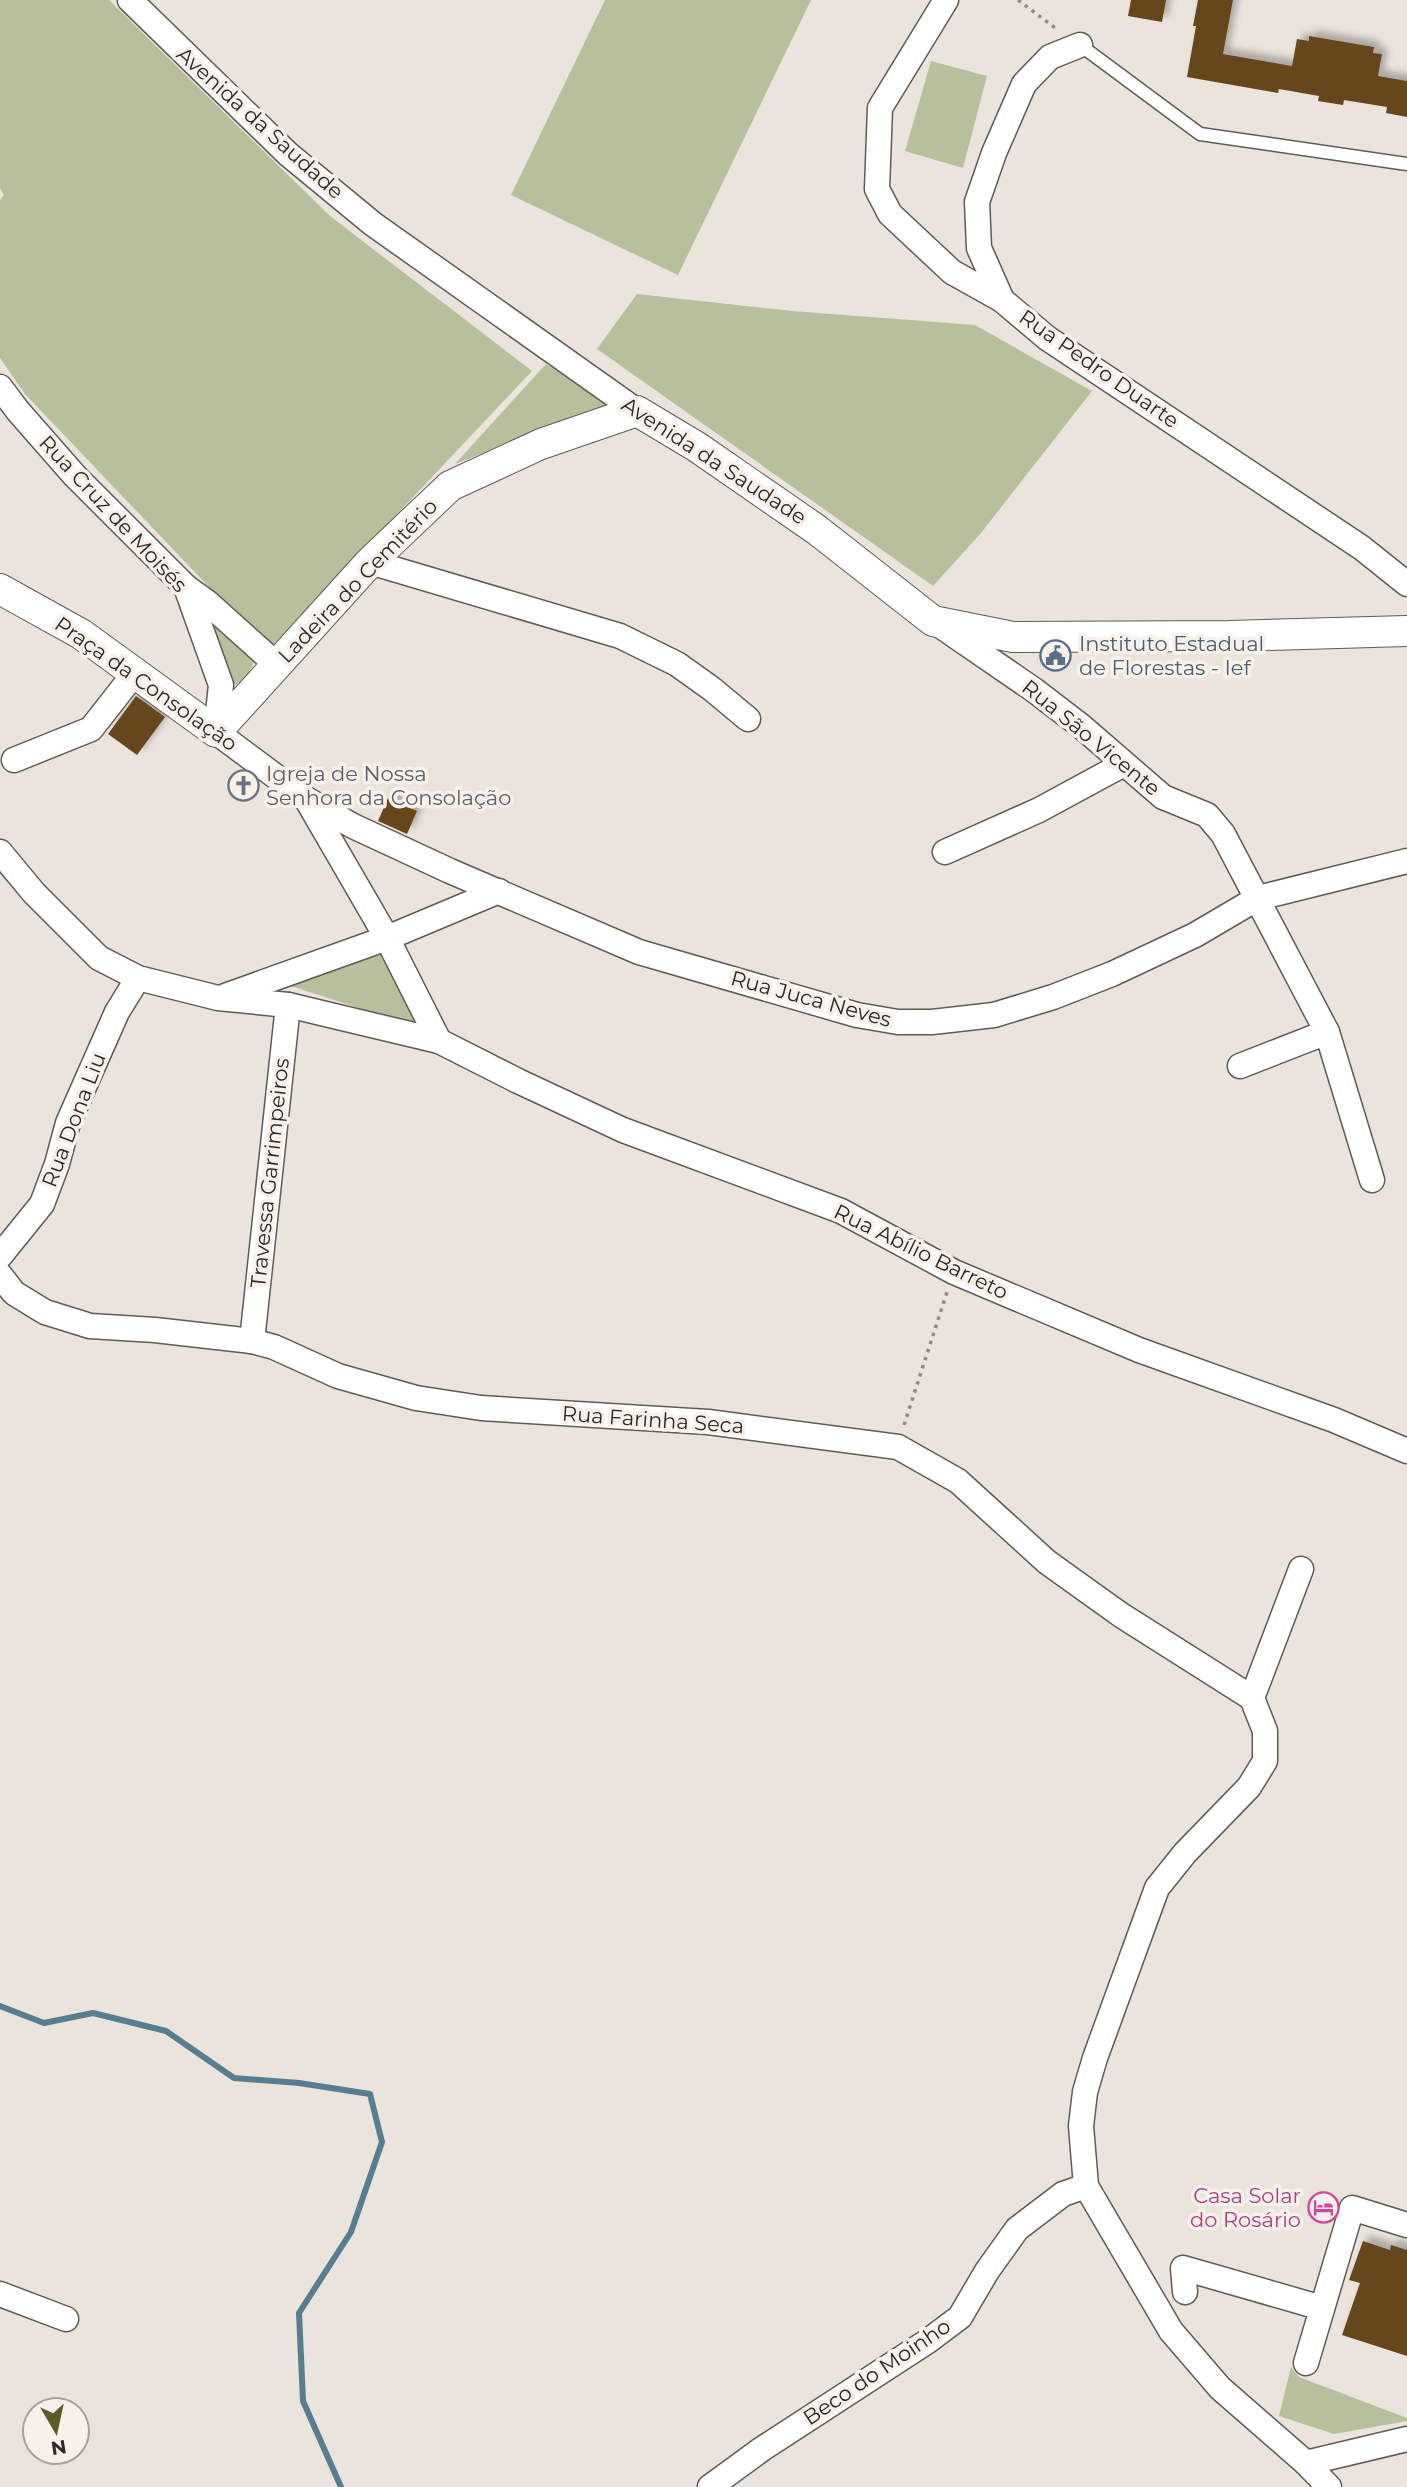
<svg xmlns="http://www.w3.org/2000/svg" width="1407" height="2487" viewBox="0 0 1407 2487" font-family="Montserrat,sans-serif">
<defs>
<filter id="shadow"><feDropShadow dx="6" dy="-6" stdDeviation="3.5" flood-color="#0004"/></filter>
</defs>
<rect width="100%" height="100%" fill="#eae4dd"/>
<g fill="#b8bf9c">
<path d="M0,0H109L330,216L532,371L269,650L25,394L0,358V200L4,195L0,188Z"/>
<path d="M605,0H811L678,275L511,195Z"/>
<path d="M931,61L987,76L963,168L905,151Z"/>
<path d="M637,294L792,311L975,325L1092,391L981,533L933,586L597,349Z"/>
<path d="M546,364L609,405L455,464Z"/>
<path d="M204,619L219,620L256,659L245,679L235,685Z"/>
<path d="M383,950L424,1029L291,986Z"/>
<path d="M1291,2367L1299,2377L1407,2418V2421L1334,2434L1279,2416Z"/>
</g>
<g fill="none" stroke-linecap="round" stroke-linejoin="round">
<path stroke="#577d91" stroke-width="6" d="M0,2006L44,2023L93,2013L166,2031L234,2078L299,2083L370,2094L382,2142L351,2232L299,2313L303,2401L341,2487"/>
</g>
<g fill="#66471c" filter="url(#shadow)">
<path d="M1131,0H1166L1162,22L1128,16Z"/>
<path d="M1198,0H1233L1223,54L1292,66L1297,39L1309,41V36L1374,47L1373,53L1382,54L1378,76L1407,81V117L1386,113L1387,107L1344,100L1343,105L1318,101L1319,96L1279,89L1278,93L1187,77L1196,26H1193Z"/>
<path d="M136,696L165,717L137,755L108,734Z"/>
<path d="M388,798L417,811L407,834L378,821Z"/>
<path d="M1363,2241L1390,2250L1391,2245L1407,2250V2356L1342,2335L1360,2283L1349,2280Z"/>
</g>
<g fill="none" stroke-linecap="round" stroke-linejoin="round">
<defs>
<path id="service" d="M1080,45L1200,134L1407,164"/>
<g id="minor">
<path d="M130,0L288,154L373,224L637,411"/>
<path d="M946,0L880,108L877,189L890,214L952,272L1002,300"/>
<path d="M1080,45L1050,57L1024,84L994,153L977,202L979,248L1002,300L1047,338L1362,548L1407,584"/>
<path d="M0,387L18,411L75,476L186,587L221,685L216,732L306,799L353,826L450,871L639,952L857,1015L898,1022H932L994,1015L1053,997L1112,974L1195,935L1258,898L1407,861"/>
<path d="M370,562L620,636L677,664L712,689L748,719"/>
<path d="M186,587L208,603L277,665"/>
<path d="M938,624L1034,690L1081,726L1163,797L1207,815L1223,834L1327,1032L1372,1180"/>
<path d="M14,760L91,729L134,674"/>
<path d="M307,800L387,938L439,1041"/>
<path d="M0,852L34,893L99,958L138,978L218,998L288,1005L439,1041L518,1081L623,1130L841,1211L954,1272L1139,1350L1334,1420L1407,1451"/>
<path d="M945,852L1039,810L1124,764"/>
<path d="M225,996L387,938L499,891"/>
<path d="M1240,1066L1327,1032"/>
<path d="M0,1256L42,1204L57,1164L68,1123L117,1012L138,978"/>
<path d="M0,1275L14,1293L45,1312L90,1326L155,1330L252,1341L274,1347L338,1376L416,1398L481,1408L708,1422L898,1447L958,1481L1047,1562L1121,1615L1252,1698"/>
<path d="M252,1341L288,1005"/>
<path d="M1252,1698L1265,1731V1761L1249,1787L1185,1853L1157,1888L1095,2058L1085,2092L1081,2126L1086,2186L1171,2331L1220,2388L1306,2463L1329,2487"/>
<path d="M1252,1698L1301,1569"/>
<path d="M1185,2292L1183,2268L1322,2308"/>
<path d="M0,2294L66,2319"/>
<path d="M1306,2363L1352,2208L1407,2225"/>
<path d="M1306,2463L1407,2439"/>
<path d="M710,2487L762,2449L928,2341L960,2317L987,2271L1017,2229L1063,2194L1086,2186"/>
</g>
<path id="tertiary" d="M0,589L81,634L216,732L370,562L450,486L541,444L637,411L697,447L817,530L933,621L1013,637L1230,636L1407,631"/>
</defs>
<use href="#service" stroke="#605b55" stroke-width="15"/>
<use href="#minor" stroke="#605b55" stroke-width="27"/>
<use href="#tertiary" stroke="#605b55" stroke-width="32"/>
<g stroke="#918c87" stroke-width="3.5" stroke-dasharray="3.5 5" stroke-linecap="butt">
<path d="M1018,0L1058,30"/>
<path d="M904,1425L947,1292"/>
</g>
<use href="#service" stroke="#fff" stroke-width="12"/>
<use href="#minor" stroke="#fff" stroke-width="24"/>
<use href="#tertiary" stroke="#fff" stroke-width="30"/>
</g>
<defs>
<symbol id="civic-ring" viewBox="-11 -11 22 22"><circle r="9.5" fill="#f7f1ea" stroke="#5c6f8a" stroke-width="1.5"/><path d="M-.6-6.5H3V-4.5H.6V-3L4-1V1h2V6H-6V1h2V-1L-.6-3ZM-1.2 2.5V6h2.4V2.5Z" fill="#5c6f8a"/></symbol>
<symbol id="church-ring" viewBox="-11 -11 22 22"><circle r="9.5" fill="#f7f1ea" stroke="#6b7280" stroke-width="1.5"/><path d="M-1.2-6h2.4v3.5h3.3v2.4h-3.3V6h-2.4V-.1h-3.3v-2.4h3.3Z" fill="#6b7280"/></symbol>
<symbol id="hotel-ring" viewBox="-11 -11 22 22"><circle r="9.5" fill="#f7f1ea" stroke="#d1479c" stroke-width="1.5"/><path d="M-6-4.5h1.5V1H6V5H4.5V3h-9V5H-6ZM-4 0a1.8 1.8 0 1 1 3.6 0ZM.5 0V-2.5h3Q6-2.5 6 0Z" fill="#d1479c"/></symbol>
</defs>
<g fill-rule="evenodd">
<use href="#civic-ring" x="1038" y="638" width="35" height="35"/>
<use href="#church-ring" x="226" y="768" width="35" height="35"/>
<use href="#hotel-ring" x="1306" y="2190" width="35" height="35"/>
</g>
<g text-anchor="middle" stroke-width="7" stroke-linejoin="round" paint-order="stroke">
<g font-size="21" fill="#2c2a27" stroke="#f7f1ea">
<text transform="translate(260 123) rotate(42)" y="7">Avenida da Saudade</text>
<text transform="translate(1099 369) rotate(35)" y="7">Rua Pedro Duarte</text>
<text transform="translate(714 461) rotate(33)" y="7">Avenida da Saudade</text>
<text transform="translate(113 514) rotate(47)" y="7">Rua Cruz de Moisés</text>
<text transform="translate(358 581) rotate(-46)" y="7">Ladeira do Cemitério</text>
<text transform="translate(146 684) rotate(35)" y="7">Praça da Consolação</text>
<text transform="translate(1091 738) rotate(39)" y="7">Rua São Vicente</text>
<text transform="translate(811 999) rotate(15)" y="7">Rua Juca Neves</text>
<text transform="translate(74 1120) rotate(-69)" y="7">Rua Dona Liu</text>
<text transform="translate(270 1173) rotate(-84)" y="7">Travessa Garrimpeiros</text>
<text transform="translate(921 1252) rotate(26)" y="7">Rua Abílio Barreto</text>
<text transform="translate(653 1420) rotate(4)" y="7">Rua Farinha Seca</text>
<text transform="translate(877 2372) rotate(-34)" y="7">Beco do Moinho</text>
</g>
<g font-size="21" fill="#4e5e75" stroke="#f7f1ea" text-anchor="start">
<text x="1079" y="651">Instituto Estadual<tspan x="1079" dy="24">de Florestas - Ief</tspan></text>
</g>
<g font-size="21" fill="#5b616d" stroke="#f7f1ea" text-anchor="start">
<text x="266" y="781">Igreja de Nossa<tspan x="266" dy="24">Senhora da Consolação</tspan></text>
</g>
<g font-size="21" fill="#b23c85" stroke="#f7f1ea" text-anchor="end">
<text x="1301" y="2203">Casa Solar<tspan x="1301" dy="24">do Rosário</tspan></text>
</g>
</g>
<g transform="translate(56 2431) rotate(171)"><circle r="33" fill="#f7f1ea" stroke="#a6a19c" stroke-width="2"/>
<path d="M0-5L12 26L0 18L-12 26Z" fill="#5f5926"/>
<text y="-10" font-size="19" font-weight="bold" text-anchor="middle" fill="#2c2a27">N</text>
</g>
</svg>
